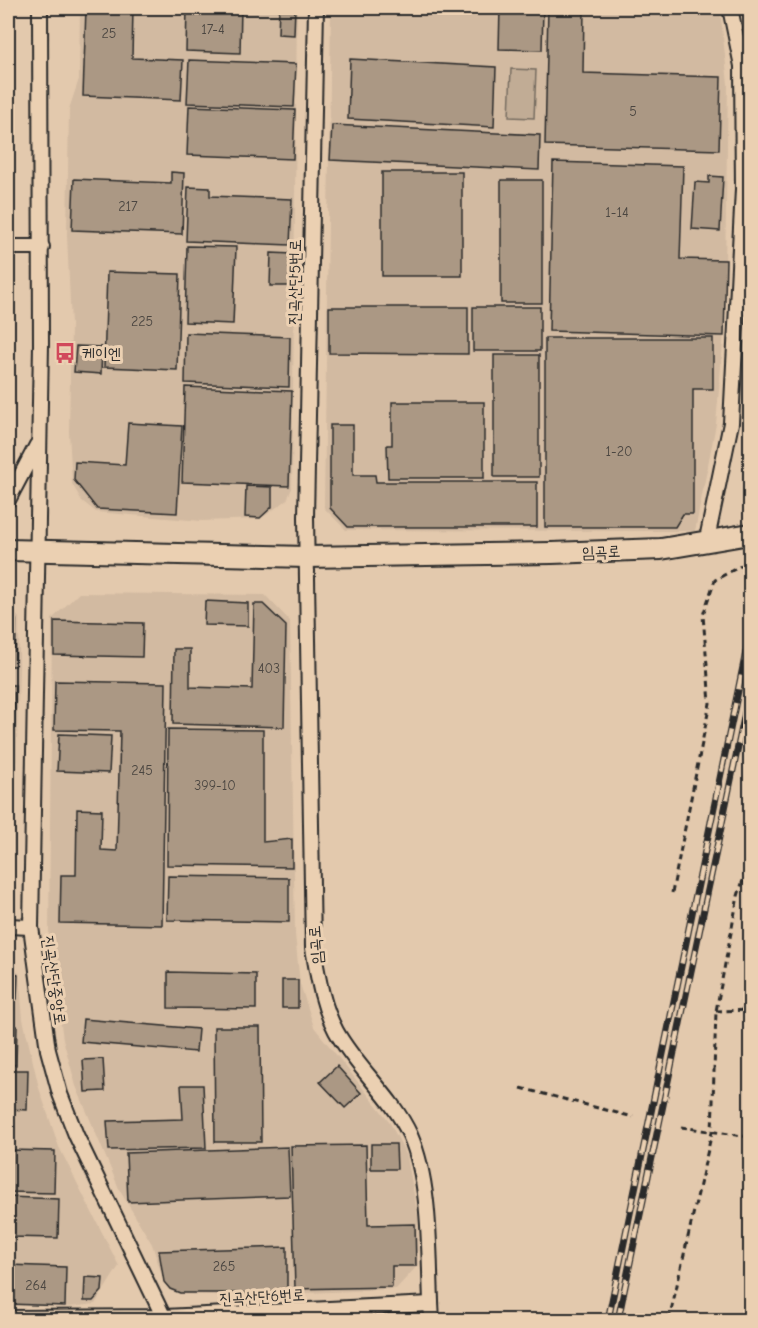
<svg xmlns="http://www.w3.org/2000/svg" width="758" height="1328" viewBox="0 0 758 1328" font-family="'Comic Neue','Poor Story',sans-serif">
<rect width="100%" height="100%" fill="#e3c9ad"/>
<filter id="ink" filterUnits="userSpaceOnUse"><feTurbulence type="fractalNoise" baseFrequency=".0167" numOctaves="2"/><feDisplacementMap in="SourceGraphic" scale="12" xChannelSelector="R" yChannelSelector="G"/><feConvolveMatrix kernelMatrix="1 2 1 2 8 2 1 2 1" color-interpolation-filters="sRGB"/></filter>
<g filter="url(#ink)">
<g fill="#d2baa1">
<path d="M8,8H12L13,144L10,215L8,217Z"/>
<path d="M80,8H297L292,488L287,500L260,519L202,521L96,512L82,501L72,484L69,432L71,325L67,235L69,109L79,79Z"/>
<path d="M331,8H720L728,84L724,332L716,424L695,531L346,530L324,508Z"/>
<path d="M79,593L265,595L290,621L295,934L300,984L314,1027L389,1121L407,1156L418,1217V1265L396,1289L242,1296L180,1294L170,1290L164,1282L152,1244L120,1191L76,1086L63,1039L49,937L52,619Z"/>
<path d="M8,602L19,618V667L13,890L8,895Z"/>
<path d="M8,959L19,973L23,1019L39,1088L59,1147L119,1266L95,1304L70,1307L8,1305Z"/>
</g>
<path fill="#c1ac95" stroke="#766c60" stroke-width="1.5" d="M511,69L536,70L534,118L509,117Z"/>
<g fill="#ab9884" stroke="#2b2b2b" stroke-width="1.5">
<path d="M86,8H133L132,58L183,60L181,100L83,96Z"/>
<path d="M187,8H241L240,53L186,51Z"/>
<path d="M279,8H295L294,35L278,34Z"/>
<path d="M500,8H543L542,50L499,49Z"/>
<path d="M548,8H584L583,73L721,77L719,150L545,145Z"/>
<path d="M350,59L496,67L494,127L348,119Z"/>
<path d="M189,60L296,64L294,107L187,103Z"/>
<path d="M189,106L295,110L293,159L187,155Z"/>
<path d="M332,125L540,135L539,170L330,160Z"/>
<path d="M553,162L683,166L680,259L726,260L724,336L549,331Z"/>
<path d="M171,172L184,173L182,234L72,230L74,179L171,183Z"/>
<rect x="382" y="172" width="80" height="104"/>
<path d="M709,176L723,177L720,231L692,229L695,182L709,183Z"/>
<rect x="501" y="180" width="41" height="123"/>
<path d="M188,187L210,188V196L292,199L290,245L186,241Z"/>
<path d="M187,246L236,247L233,324L185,322Z"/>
<path d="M271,253L293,254L292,286H270Z"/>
<path d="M107,272L180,274L177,370L104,367Z"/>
<path d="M8,287L10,290L8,346Z"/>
<path d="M329,307H468V354L329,353Z"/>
<rect x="473" y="307" width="67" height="44"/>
<path d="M186,333L290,337L289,387L185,383Z"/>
<path d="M545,338H713V389H693V514H683L675,527H545Z"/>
<path d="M76,346L102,347L101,374L74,372Z"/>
<rect x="494" y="355" width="45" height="122"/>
<path d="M185,387L292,391L289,486L182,482Z"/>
<path d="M392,402H484V478H388L387,445H392Z"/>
<path d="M128,423L182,426L177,513L97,509L74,480L75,462L125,465Z"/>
<path d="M330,425H353V475H375L376,482H537V527H348L330,508Z"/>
<path d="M246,486L272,487V507L260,518L245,517Z"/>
<path d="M205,601L248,603V626L204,625Z"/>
<path d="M254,604H263L286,626L284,727L173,724L174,649H190V687L252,689Z"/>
<path d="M8,610L16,620L15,666H8Z"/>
<path d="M54,621L143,623L142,657L54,655Z"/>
<path d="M55,681L166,683L162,925L60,923L61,875H76L77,809L102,810L101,850L117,851L120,731L54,730Z"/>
<path d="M8,685H15L14,749H8Z"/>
<path d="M168,729L263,730V842L292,839V867L167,865Z"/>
<path d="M59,734L111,736L109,773L57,771Z"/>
<path d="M8,785H12L11,834H8Z"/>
<path d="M8,838H10L8,891Z"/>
<path d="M168,876L289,878V922L167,920Z"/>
<path d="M8,965L18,975L17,999H8Z"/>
<path d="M168,972L256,974V1009L168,1008Z"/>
<rect x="282" y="980" width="16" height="28"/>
<path d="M83,1019L198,1029L196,1052L81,1042Z"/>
<path d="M8,1026H17L16,1065H8Z"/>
<path d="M214,1027H260L261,1142H215Z"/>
<path d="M103,1059L105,1091L85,1092L83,1060Z"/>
<path d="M337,1066L361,1093L345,1108L320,1082Z"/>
<path d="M8,1070H28L27,1110L8,1109Z"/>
<path d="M181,1085H203L206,1148L109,1150L107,1121L183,1119Z"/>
<path d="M371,1144H396L397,1169H371Z"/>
<path d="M366,1145L368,1225L415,1224L416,1266H392V1287L295,1289L291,1146Z"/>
<path d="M288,1147L290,1196L128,1202L126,1153Z"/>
<path d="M8,1150L55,1151L54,1193L8,1192Z"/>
<path d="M8,1197L59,1199L58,1238L8,1237Z"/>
<path d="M287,1247V1293H180L170,1289L164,1282L159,1251Z"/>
<path d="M8,1265L66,1267L65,1306L8,1304Z"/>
<path d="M85,1277L103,1278L102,1291L93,1301H84Z"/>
</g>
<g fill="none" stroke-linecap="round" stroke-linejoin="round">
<defs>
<g id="minor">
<path d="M40,8L41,344L31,927L48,1050L60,1094L76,1135L165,1320"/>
<path d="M316,8L306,517L313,948C318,977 322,1005 336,1031C357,1069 392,1096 410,1135C433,1188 428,1263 432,1320"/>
<path d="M8,247H42"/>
<path d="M8,500L37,445"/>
<path d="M707,539L731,423L743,189L742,66L730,8"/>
<path d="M8,926L31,927"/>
<path d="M8,1318L164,1317L431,1304"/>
</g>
<path id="secondary" d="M8,550L306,557L552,553L661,549L750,534"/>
</defs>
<use href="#minor" stroke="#2b2b2b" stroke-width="18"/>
<use href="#secondary" stroke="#2b2b2b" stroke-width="24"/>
<g stroke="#2b2b2b" stroke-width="3" stroke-dasharray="6 4.5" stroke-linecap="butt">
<path d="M672,893L710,703L703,615L715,580L744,564L750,565"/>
<path d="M716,1011L750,1010"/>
<path d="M521,1088L633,1117"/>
<path d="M681,1127L750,1137"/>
<path d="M669,1320L712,1132L716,1011L738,896L750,858"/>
</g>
<use href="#minor" stroke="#ebd0b2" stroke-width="14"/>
<use href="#secondary" stroke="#ebd0b2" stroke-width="20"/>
<defs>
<g id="rail">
<path d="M608,1320L750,633"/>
<path d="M618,1320L750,689"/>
</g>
</defs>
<use href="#rail" stroke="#2b2b2b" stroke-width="7"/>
<use href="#rail" stroke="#ebd0b2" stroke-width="4.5" stroke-dasharray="14" stroke-linecap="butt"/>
</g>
</g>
<defs>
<symbol id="bus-bare" viewBox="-9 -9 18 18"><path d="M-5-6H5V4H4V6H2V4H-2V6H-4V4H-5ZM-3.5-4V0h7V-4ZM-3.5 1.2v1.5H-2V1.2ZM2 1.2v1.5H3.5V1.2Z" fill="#d1495b" stroke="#ebd0b2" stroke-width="2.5" paint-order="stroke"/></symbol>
</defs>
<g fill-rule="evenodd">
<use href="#bus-bare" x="50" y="338" width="30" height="30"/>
</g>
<g text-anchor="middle" stroke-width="6" stroke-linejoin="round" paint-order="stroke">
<g font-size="14" fill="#4b4641">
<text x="213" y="34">17-4</text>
<text x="109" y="38">25</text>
<text x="633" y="116">5</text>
<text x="128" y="211">217</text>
<text x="617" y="217">1-14</text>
<text x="142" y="326">225</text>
<text x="619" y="456">1-20</text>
<text x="269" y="673">403</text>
<text x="142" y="775">245</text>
<text x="215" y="790">399-10</text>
<text x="224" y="1271">265</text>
<text x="36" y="1290">264</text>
</g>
<g font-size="16" fill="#2b2b2b" stroke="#ebd0b2">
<text transform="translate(294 282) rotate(-89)" y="6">진곡산단5번로</text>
<text transform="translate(601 551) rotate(-2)" y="6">임곡로</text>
<text transform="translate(315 945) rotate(-95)" y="6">임곡로</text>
<text transform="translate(55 980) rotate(82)" y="6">진곡산단중앙로</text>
<text transform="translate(262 1296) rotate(-3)" y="6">진곡산단6번로</text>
</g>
<g font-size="16" fill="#2b2b2b" stroke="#ebd0b2" text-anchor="start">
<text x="82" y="359">케이엔</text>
</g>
</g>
<rect width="758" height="1328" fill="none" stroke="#ebd0b2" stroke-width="30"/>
<rect x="15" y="15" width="728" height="1298" fill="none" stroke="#2b2b2b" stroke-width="2" filter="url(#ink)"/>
</svg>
